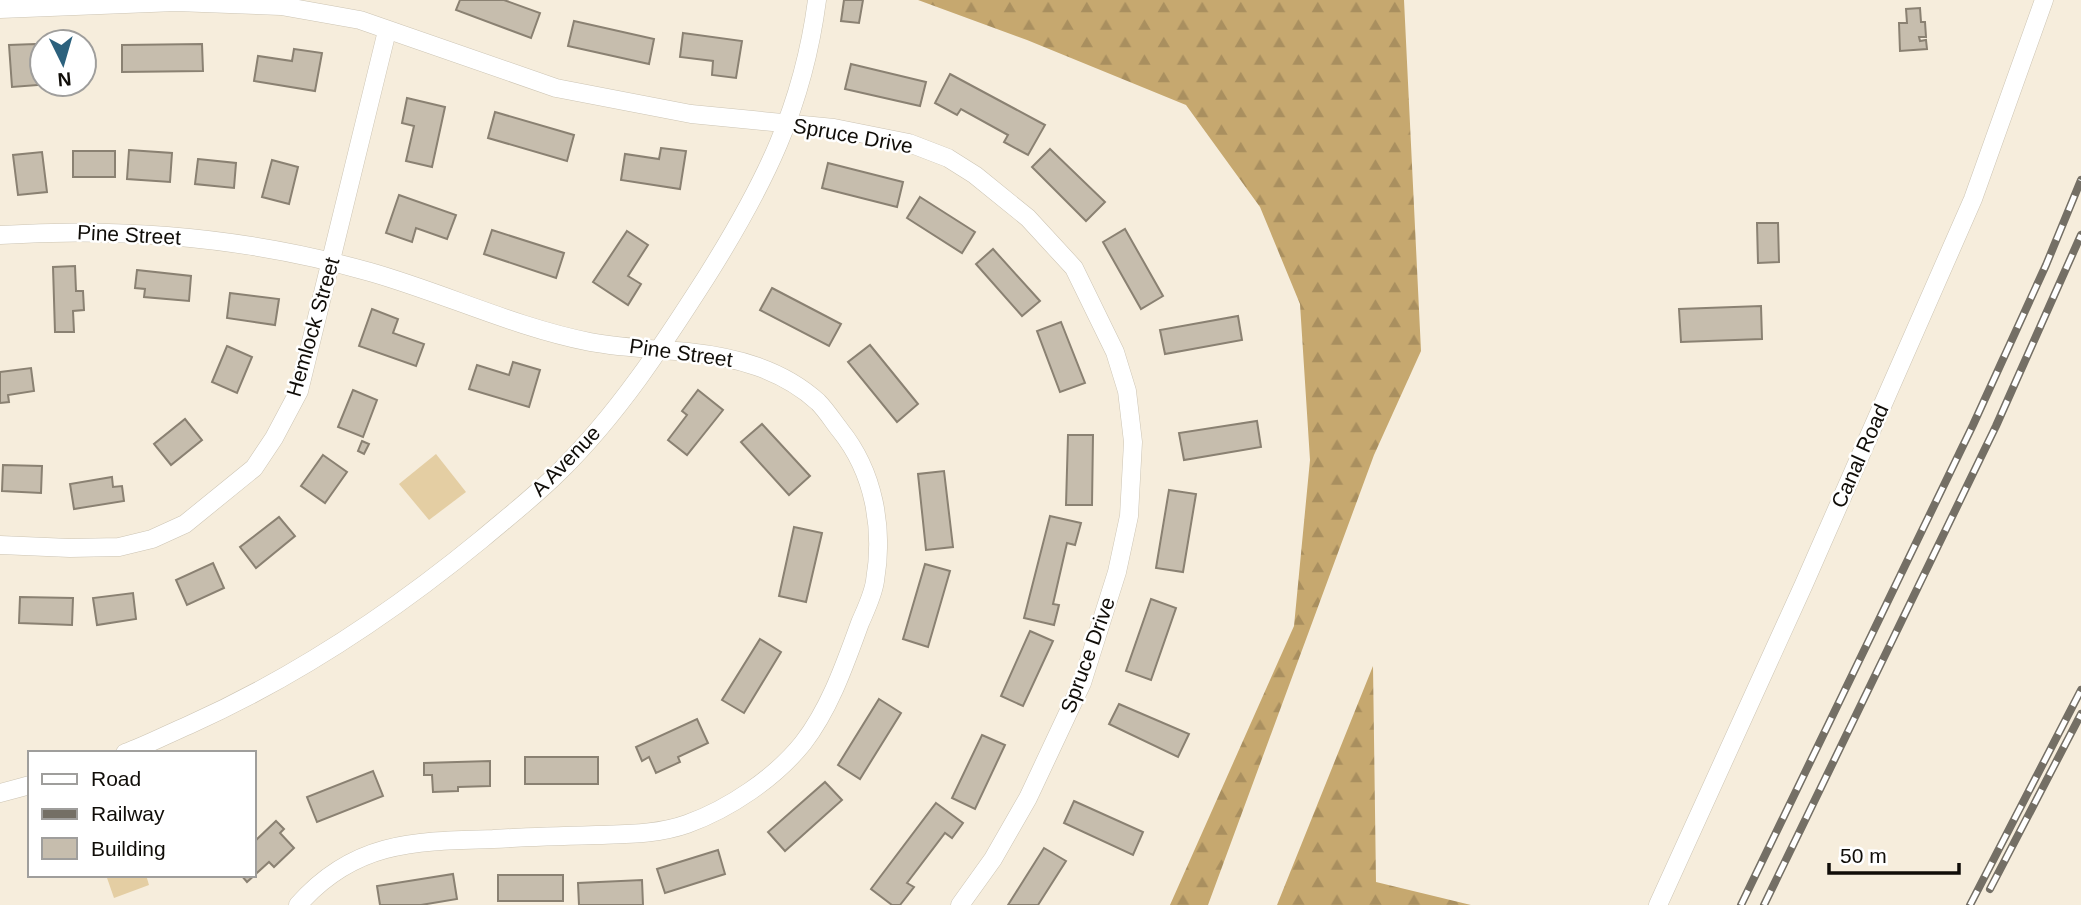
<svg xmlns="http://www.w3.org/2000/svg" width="2081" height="905" viewBox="0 0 2081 905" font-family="Arial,sans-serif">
<defs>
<pattern id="forest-firs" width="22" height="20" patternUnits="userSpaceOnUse" patternTransform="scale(1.75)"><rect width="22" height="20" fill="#c6a86f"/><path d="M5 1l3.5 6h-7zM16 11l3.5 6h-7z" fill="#a98f5f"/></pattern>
</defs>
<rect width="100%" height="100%" fill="#f6eddc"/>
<g fill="#e4cea3">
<path d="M436,454L466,492L429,520L399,484Z"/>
<path d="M106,875H146L149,885L114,898Z"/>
</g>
<g fill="url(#forest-firs)">
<path d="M918,0H1404L1421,351L1374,455L1208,905H1170L1294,626L1310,460L1300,304L1260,207L1186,105L1027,40Z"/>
<path d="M1373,666L1376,882L1471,905H1277Z"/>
</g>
<g fill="#c6bdad" stroke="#8a8172" stroke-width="2">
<path d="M460,0H504L540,13L531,38L456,10Z"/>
<path d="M844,0H863L859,23L841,21Z"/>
<path d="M1920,8L1921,22H1925L1926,37H1919L1920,41L1926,40L1927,49L1900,51L1899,23H1907L1906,9Z"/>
<path d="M574,21L654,39L649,64L568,46Z"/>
<path d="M683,33L742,41L736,78L712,75L713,61L680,57Z"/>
<path d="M35,44V58H42V84H51L12,87L9,45Z"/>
<path d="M202,44L203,71L122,72V45Z"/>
<path d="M294,49L322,53L315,91L254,81L258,56L292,61Z"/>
<path d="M851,64L926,82L920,106L845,89Z"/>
<path d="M950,74L1045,125L1028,155L1004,142L1008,135L961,109L957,115L935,103Z"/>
<path d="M407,98L445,107L432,167L406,161L414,126L402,123Z"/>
<path d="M495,112L574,135L567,161L488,138Z"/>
<path d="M661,148L686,151L680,189L621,180L625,154L659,159Z"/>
<path d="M1050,149L1105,202L1086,221L1032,167Z"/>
<path d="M129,150L172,153L170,182L127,179Z"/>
<rect x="73" y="151" width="42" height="26"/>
<path d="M42,152L47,192L18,195L13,155Z"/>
<path d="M198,159L236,163L234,188L195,184Z"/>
<path d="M272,160L298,167L289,204L262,197Z"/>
<path d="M828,163L903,182L897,207L822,188Z"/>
<path d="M399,195L456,215L447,239L416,228L412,242L386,233Z"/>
<path d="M920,197L975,232L962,253L907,218Z"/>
<path d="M1757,223H1778L1779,262L1758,263Z"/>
<path d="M1125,229L1163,296L1141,309L1103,242Z"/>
<path d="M492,230L564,253L556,278L484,254Z"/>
<path d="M627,231L648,245L628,276L641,284L628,305L593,282Z"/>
<path d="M993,249L1040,301L1022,316L976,264Z"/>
<path d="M75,266L76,291H83L84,310L73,311L74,332H55L53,267Z"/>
<path d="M137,270L191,276L189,301L144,297L145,289L135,288Z"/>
<path d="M772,288L841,324L829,346L760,310Z"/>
<path d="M230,293L279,299L275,325L227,318Z"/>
<path d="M1761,306L1762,339L1681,342L1679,309Z"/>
<path d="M372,309L398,319L393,333L424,344L416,366L359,346Z"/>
<path d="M1238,316L1242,340L1165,354L1160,330Z"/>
<path d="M1061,322L1085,383L1060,392L1037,331Z"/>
<path d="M870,345L918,404L897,422L848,362Z"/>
<path d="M227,346L252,357L237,393L212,382Z"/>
<path d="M513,362L540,370L529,407L469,389L477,365L509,375Z"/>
<path d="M31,368L34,391L8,395L9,402L0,403V372Z"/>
<path d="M353,390L377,400L363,437L338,427Z"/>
<path d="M698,390L723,410L687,455L668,440L687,415L682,411Z"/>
<path d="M185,419L202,440L171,465L154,444Z"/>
<path d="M1257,421L1261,447L1184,460L1179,433Z"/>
<path d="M762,424L810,476L789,495L741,442Z"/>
<path d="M1068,435H1093L1092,505H1066Z"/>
<path d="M362,441L369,444L364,454L358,451Z"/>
<path d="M323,455L347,472L325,503L301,486Z"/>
<path d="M3,465L42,466L41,493L2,491Z"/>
<path d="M944,471L953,547L926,550L918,474Z"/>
<path d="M112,477L113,487L122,486L124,501L74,509L70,484Z"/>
<path d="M1169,490L1196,494L1183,572L1156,568Z"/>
<path d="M1050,516L1081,523L1075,545L1067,543L1053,604L1059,605L1054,625L1024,618Z"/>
<path d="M279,517L295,536L256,568L240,547Z"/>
<path d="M794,527L822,533L806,602L779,596Z"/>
<path d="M213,563L224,588L187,605L176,580Z"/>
<path d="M925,564L950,571L928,647L903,639Z"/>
<path d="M133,593L136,619L97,625L93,598Z"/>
<path d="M20,597L73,598L72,625L19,623Z"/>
<path d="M1151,599L1176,608L1151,680L1126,671Z"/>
<path d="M1030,631L1053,641L1023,706L1001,696Z"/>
<path d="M760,639L781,652L744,713L722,700Z"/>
<path d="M879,699L901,713L860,779L838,765Z"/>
<path d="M1119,704L1189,734L1178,757L1109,724Z"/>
<path d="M697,719L708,743L678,757L680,762L656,773L649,757L642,761L636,747Z"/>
<path d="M982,735L1005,745L975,809L952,798Z"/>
<rect x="525" y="757" width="73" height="27"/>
<path d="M490,761V786L458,787V791L433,792L432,775H424V763Z"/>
<path d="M373,771L383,796L317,822L307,797Z"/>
<path d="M825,782L842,800L785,851L768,832Z"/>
<path d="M1074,801L1143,832L1133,855L1064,823Z"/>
<path d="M936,803L963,823L952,838L945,833L907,883L914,887L900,905H892L871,889Z"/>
<path d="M276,821L284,829L280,833L294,848L274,867L269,862L247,882L241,875H254V842Z"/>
<path d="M1044,848L1066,861L1038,905H1008Z"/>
<path d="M718,850L725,874L665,893L657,869Z"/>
<path d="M453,874L457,899L421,905H380L377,886Z"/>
<rect x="498" y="875" width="65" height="26"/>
<path d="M642,880L643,905H579L578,883Z"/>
</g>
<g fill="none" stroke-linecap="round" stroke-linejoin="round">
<defs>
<g id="minor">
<path d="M0,9L176,2L281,6L360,20L556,88L691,114L834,128L909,143L948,158L975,175L1028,218L1074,268L1115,352L1127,391L1133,442L1129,516L1117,572L1082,683L1028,798L993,859L960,905"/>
<path d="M0,235C124,227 250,238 370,272C444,293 514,327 590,342C622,348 656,349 688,352C735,357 782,369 818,402C826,410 833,421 840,430C874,472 884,528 875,581C873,595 866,609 860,623C845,664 830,708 803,743C775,778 729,809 687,824C659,834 629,834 599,835C564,836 528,837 493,839C415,841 354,841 298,905"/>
<path d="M0,545L70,548L119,547L152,539L185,524L254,468L274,438L299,391L387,31"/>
<path d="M125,753C147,745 168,734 189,725C296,677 392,613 482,539C508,517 535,496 559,472C618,414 663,345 707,276C764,185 803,108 817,0"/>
<path d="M0,793L30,785"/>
<path d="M1658,905L1804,584L1973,199L2044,0"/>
</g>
</defs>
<use href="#minor" stroke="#ccc4b3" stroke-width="19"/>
<use href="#minor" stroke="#fff" stroke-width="18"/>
<defs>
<g id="rail">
<path d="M1990,889L2081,714"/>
<path d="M1741,905L1973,425L2046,265L2081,180"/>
<path d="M1764,905L1996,426L2081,235"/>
<path d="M1970,905L2081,690"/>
</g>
</defs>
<use href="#rail" stroke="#746f65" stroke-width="8"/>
<use href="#rail" stroke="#fff" stroke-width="5" stroke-dasharray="16" stroke-linecap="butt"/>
</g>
<g text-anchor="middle" stroke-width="5" stroke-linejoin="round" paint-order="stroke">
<g font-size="21" fill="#100d08" stroke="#fff">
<text transform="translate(853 136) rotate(10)" y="7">Spruce Drive</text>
<text transform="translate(129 235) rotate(3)" y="7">Pine Street</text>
<text transform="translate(313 327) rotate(-74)" y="7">Hemlock Street</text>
<text transform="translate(681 353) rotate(8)" y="7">Pine Street</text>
<text transform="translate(1860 456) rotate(-66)" y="7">Canal Road</text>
<text transform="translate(566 461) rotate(-46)" y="7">A Avenue</text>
<text transform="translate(1088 655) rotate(-70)" y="7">Spruce Drive</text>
</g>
</g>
<rect x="28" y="751" width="228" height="126" fill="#ffffff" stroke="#9f9e9c" stroke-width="2"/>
<rect x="42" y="774" width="35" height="10" fill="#ffffff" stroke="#9f9e9c" stroke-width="2"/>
<text x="91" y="786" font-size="21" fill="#100d08">Road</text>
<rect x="42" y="809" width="35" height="10" fill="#746f65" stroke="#9f9e9c" stroke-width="2"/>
<text x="91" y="821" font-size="21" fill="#100d08">Railway</text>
<rect x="42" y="838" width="35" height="21" fill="#c6bdad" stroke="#9f9e9c" stroke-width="2"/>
<text x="91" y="856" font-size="21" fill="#100d08">Building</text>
<g transform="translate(63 63) rotate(175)"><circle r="33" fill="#ffffff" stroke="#9f9e9c" stroke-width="2"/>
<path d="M0-5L12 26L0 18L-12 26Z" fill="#2c617d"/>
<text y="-10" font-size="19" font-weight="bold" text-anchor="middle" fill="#100d08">N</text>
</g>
<path d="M1829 863v10h130v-10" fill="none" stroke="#100d08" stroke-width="3.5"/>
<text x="1840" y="863" font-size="21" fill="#100d08" stroke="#ffffff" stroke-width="5" paint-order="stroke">50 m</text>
</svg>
